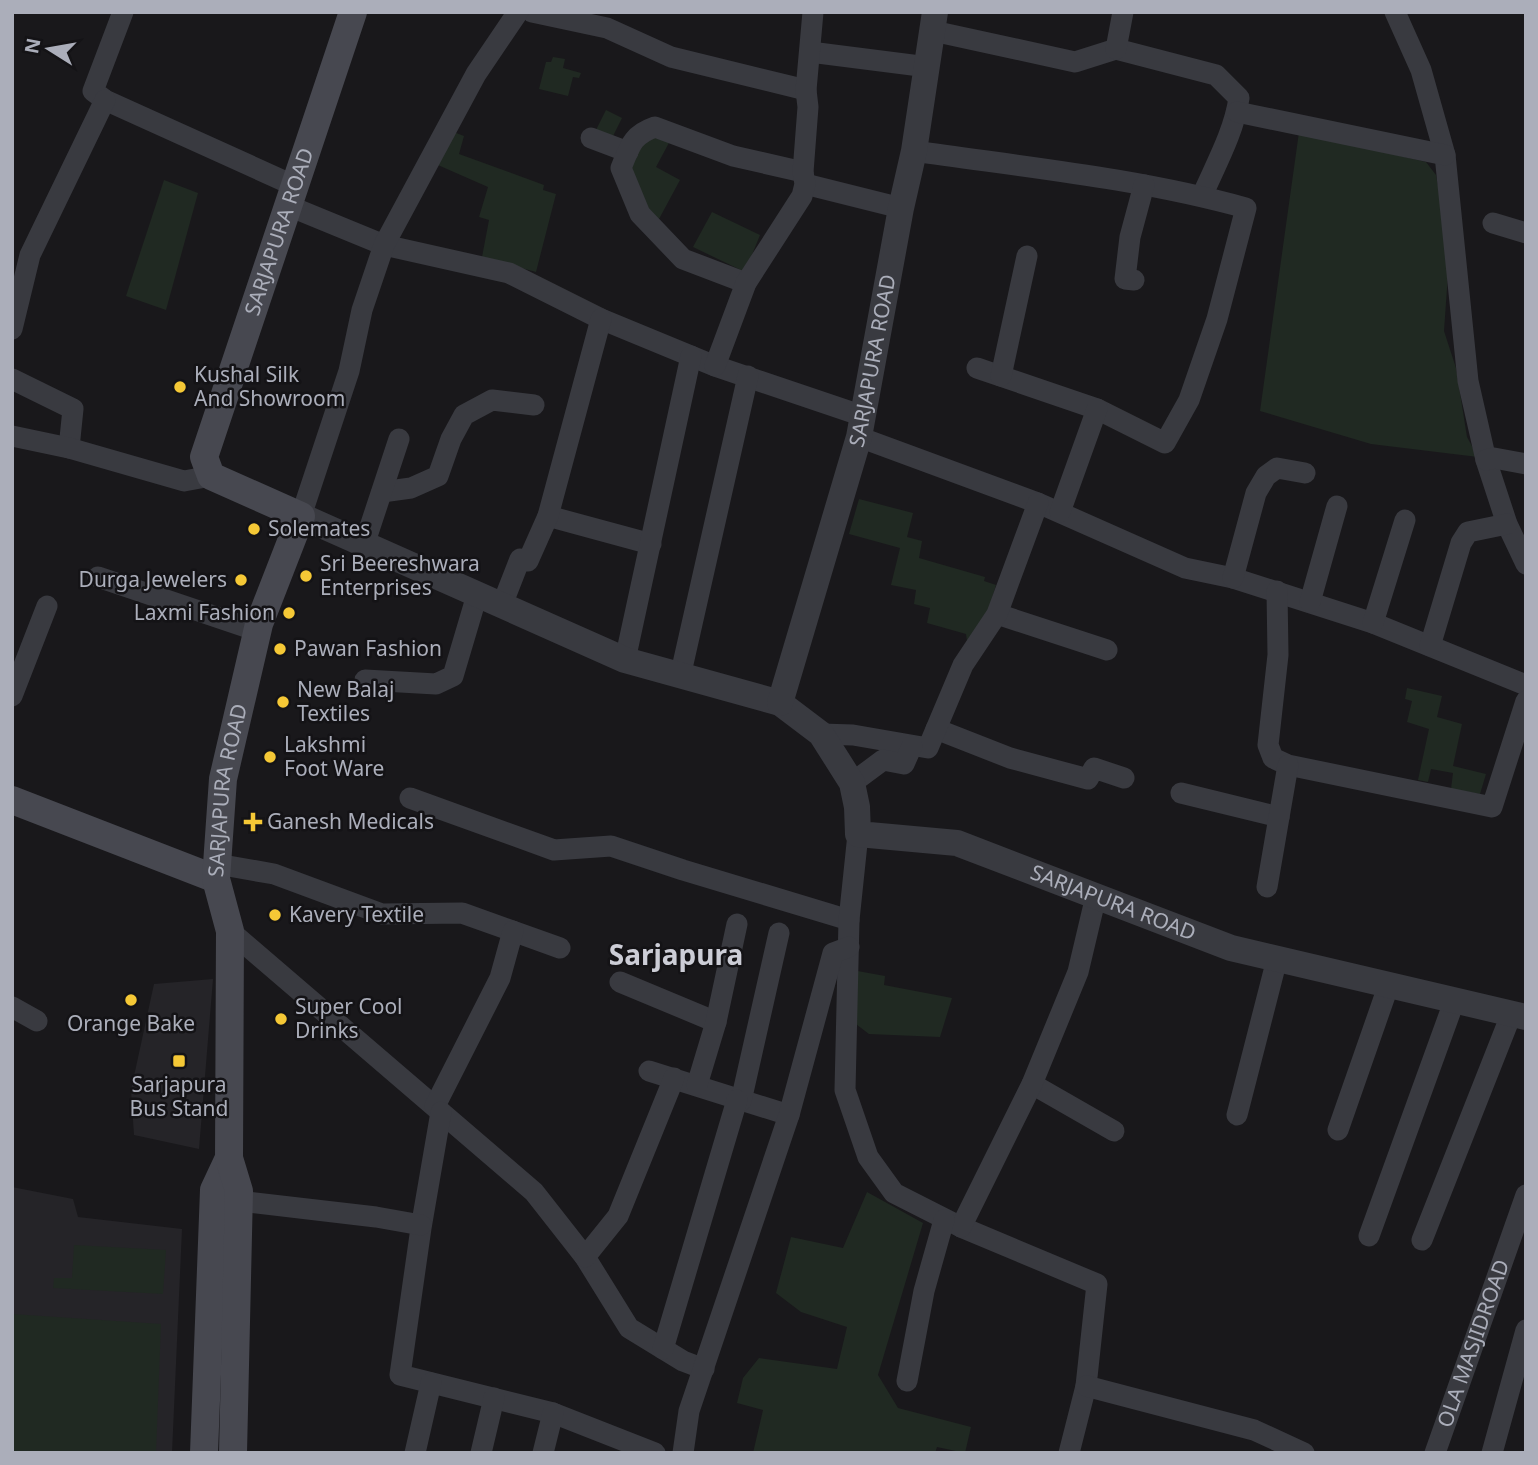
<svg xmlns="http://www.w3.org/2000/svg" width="1538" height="1465" viewBox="0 0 1538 1465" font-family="'Noto Sans',sans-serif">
<rect width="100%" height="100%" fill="#19181b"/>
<g fill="#252428">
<path d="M213,979L199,1149L134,1135L131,1090L154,984Z"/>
<path d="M12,1187L73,1199L78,1217L182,1229L172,1453H12Z"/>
</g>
<g fill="#202922">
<path d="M553,57L565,59L563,68L581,73L579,78L573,77L568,96L539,89L546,62H551Z"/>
<path d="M606,110L622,118L611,140L595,132Z"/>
<path d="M451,131L464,136L459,154L544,185L543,190L556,194L536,272L482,257L489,220L479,217L488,187L431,162Z"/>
<path d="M1299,132L1426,162L1436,175L1446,229L1448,274L1444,331L1456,368L1467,437L1478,457L1371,444L1260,411Z"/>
<path d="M647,134L671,139L656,167L680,180L659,219L645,211L627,167Z"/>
<path d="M164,180L198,193L166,310L126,296Z"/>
<path d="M712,212L760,235L745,272L693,247Z"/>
<path d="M859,499L913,513L907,537L922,541L919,558L985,577L984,581L996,585L985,621L967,641L966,634L927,623L930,608L914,604L916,590L891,585L900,548L849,534Z"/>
<path d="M1407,688L1442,696L1437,717L1462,724L1453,766L1486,774L1480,794L1451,789L1453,773L1431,769L1428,782L1418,780L1429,729L1407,722L1412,701L1405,699Z"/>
<path d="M852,970L885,976L884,985L952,998L940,1037L869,1034L852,1021Z"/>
<path d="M867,1192L923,1223L878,1375L898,1408L971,1427L965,1453L937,1447L935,1453H753L763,1410L737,1403L743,1378L759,1358L837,1369L847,1327L801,1312L776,1293L791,1237L843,1248Z"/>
<path d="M74,1245L166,1250L163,1294L53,1288L54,1278H72Z"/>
<path d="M12,1314L161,1324L156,1453H12Z"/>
</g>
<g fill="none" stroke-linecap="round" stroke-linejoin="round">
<g stroke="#393a40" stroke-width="21">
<path d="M123,12L93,91L105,100L295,186"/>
<path d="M532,12L607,28L671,57L806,90"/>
<path d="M1395,12L1421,70L1445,155L1468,381L1486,460L1507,524L1526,564"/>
<path d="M933,31L1075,62L1116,49L1216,75L1239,98C1234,132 1216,164 1202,196"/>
<path d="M1116,49L1123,12"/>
<path d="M810,52L928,67"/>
<path d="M1237,112L1445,155"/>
<path d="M591,138L628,152"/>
<path d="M914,151C1024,167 1138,178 1246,208L1217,319L1189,400L1165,443L1097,409L977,368"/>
<path d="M805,184L901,208"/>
<path d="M289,206L384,245L509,273L601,319L715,366L863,416"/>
<path d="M1493,223L1526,233"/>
<path d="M1134,280L1125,279L1130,237L1144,185"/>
<path d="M746,283L683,259L640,214L621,168C630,146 632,135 655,127L733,156L803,172"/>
<path d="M12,329L30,255L105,100"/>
<path d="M715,366L746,283L802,196L805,184L803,172L808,107L806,90L813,12"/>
<path d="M1001,376L1027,256"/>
<path d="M12,379L73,409L69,448"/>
<path d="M12,436L69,448L184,481L211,476"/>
<path d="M859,437L1038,503L1185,568L1233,578L1373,623L1526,685"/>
<path d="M1486,460L1494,458L1526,464"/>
<path d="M382,492L411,488L438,476L451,439L464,415L492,400L534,405"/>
<path d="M1060,512L1097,409"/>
<path d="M301,516L349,371L362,310L384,245L476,74L518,12"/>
<path d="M548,516L651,544"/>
<path d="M364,545L399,439"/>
<path d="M98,577L258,631"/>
<path d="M1233,578L1256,493L1266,476L1277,468L1305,473"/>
<path d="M1277,591L1278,655L1268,745L1273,758L1288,765L1492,807L1526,701"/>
<path d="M1310,602L1337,506"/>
<path d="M502,605L520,559L528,561L548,516L601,319"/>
<path d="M997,614L1107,650"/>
<path d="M1373,623L1405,520"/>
<path d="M1430,646L1461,543L1468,532L1507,524"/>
<path d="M625,660L691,356"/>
<path d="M680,677L748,376"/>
<path d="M365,680L436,684L453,676L477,595"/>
<path d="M12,696L47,606"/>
<path d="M936,729L1010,758L1088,779L1094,768L1124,778"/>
<path d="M821,734L853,735L928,748L963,665L997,614L1038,503"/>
<path d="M852,783L883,760L904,764L912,746"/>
<path d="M1181,793L1279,817"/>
<path d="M410,798L554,850L611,846L683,870L849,920"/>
<path d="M858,834L849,920L845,1090L868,1157L894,1193L961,1227L1097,1284L1086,1386L1069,1453"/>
<path d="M217,864L274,874L382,914L462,913L560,948"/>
<path d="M1267,887L1288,765"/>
<path d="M230,931L534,1192L585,1257L629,1328L683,1361L704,1369"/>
<path d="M620,982L716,1022"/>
<path d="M12,1007L37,1021"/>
<path d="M649,1071L789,1115"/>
<path d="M1032,1084L1114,1131"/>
<path d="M697,1085L716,1022L737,924"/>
<path d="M741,1101L779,933"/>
<path d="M435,1106L500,978L513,931"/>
<path d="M441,1112L421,1228L400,1375L553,1413L655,1453"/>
<path d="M1237,1115L1277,959"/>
<path d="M1338,1130L1389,984"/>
<path d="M239,1201L376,1217L421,1225"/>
<path d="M961,1227L1032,1084L1078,972L1096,896"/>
<path d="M1369,1236L1455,999"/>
<path d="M1422,1240L1511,1015"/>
<path d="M585,1257L618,1216L674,1078"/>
<path d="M663,1349L737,1100"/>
<path d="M907,1381L924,1291L944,1220"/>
<path d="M1086,1386L1254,1430L1304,1453"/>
<path d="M415,1453L431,1383"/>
<path d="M481,1453L494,1398"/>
<path d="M543,1453L553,1413"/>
<path d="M683,1453L689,1411L789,1115L833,953L849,947"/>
<path id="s1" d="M1435,1453L1526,1195"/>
<path d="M1492,1453L1526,1330"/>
</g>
<g stroke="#393a40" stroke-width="26">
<path id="s2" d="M301,516L625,660L780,703L821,734L852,783L857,807L858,834L957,843L1231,948L1526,1017"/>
<path id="s3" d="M780,703L859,437L901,208L914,151L935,12"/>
</g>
<g stroke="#474850" stroke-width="28">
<path d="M12,800L216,879"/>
<path d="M204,1453L214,1190L229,1158"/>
<path id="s4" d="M233,1453L239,1191L229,1158L230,931L216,879L223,779L259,624L301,516L211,476L204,457L353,12"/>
</g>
</g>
<g fill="#f5c836" stroke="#141316" stroke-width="2.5">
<circle cx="180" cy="387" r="7"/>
<circle cx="254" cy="529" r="7"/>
<circle cx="306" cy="576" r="7"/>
<circle cx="241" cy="580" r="7"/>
<circle cx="289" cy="613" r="7"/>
<circle cx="280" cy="649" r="7"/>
<circle cx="283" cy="702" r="7"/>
<circle cx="270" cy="757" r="7"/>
<path d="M249.5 811.5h7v7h7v7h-7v7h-7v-7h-7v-7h7z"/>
<circle cx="275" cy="915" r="7"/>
<circle cx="131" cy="1000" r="7"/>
<circle cx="281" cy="1019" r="7"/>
<rect x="172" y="1054" width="14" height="14" rx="3.5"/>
</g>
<g text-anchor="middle" stroke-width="5" stroke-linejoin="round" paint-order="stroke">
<g font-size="21" fill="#abaeba" stroke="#141316">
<text dy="7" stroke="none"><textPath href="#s4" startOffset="1309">SARJAPURA ROAD</textPath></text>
<text dy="7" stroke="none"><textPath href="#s3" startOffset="355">SARJAPURA ROAD</textPath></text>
<text dy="7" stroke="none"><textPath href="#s4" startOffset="667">SARJAPURA ROAD</textPath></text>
<text dy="7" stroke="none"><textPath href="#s2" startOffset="943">SARJAPURA ROAD</textPath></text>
<text dy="7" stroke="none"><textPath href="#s1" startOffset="116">OLA MASJIDROAD</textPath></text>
</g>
<g font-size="21" fill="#abaeba" stroke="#141316" text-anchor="start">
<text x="194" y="382">Kushal Silk<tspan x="194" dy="24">And Showroom</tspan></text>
<text x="268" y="536">Solemates</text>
<text x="320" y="571">Sri Beereshwara<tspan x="320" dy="24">Enterprises</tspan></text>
<text x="227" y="587" text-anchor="end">Durga Jewelers</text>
<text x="275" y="620" text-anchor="end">Laxmi Fashion</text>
<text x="294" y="656">Pawan Fashion</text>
<text x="297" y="697">New Balaj<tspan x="297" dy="24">Textiles</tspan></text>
<text x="284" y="752">Lakshmi<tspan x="284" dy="24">Foot Ware</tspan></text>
<text x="267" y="829">Ganesh Medicals</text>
<text x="289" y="922">Kavery Textile</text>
<text x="295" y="1014">Super Cool<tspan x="295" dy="24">Drinks</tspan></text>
<text x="131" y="1031" text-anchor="middle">Orange Bake</text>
<text x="179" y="1092" text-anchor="middle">Sarjapura<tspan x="179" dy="24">Bus Stand</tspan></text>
</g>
<g font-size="28" font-weight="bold" fill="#cccdd6" stroke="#141316">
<text x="676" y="965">Sarjapura</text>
</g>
</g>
<rect width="1538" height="1465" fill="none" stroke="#abaeba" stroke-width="28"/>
<g transform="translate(49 49) rotate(281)" stroke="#141316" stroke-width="5" paint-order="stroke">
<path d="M0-5L12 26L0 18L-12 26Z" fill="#abaeba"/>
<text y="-10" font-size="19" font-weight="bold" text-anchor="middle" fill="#abaeba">N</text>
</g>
</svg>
